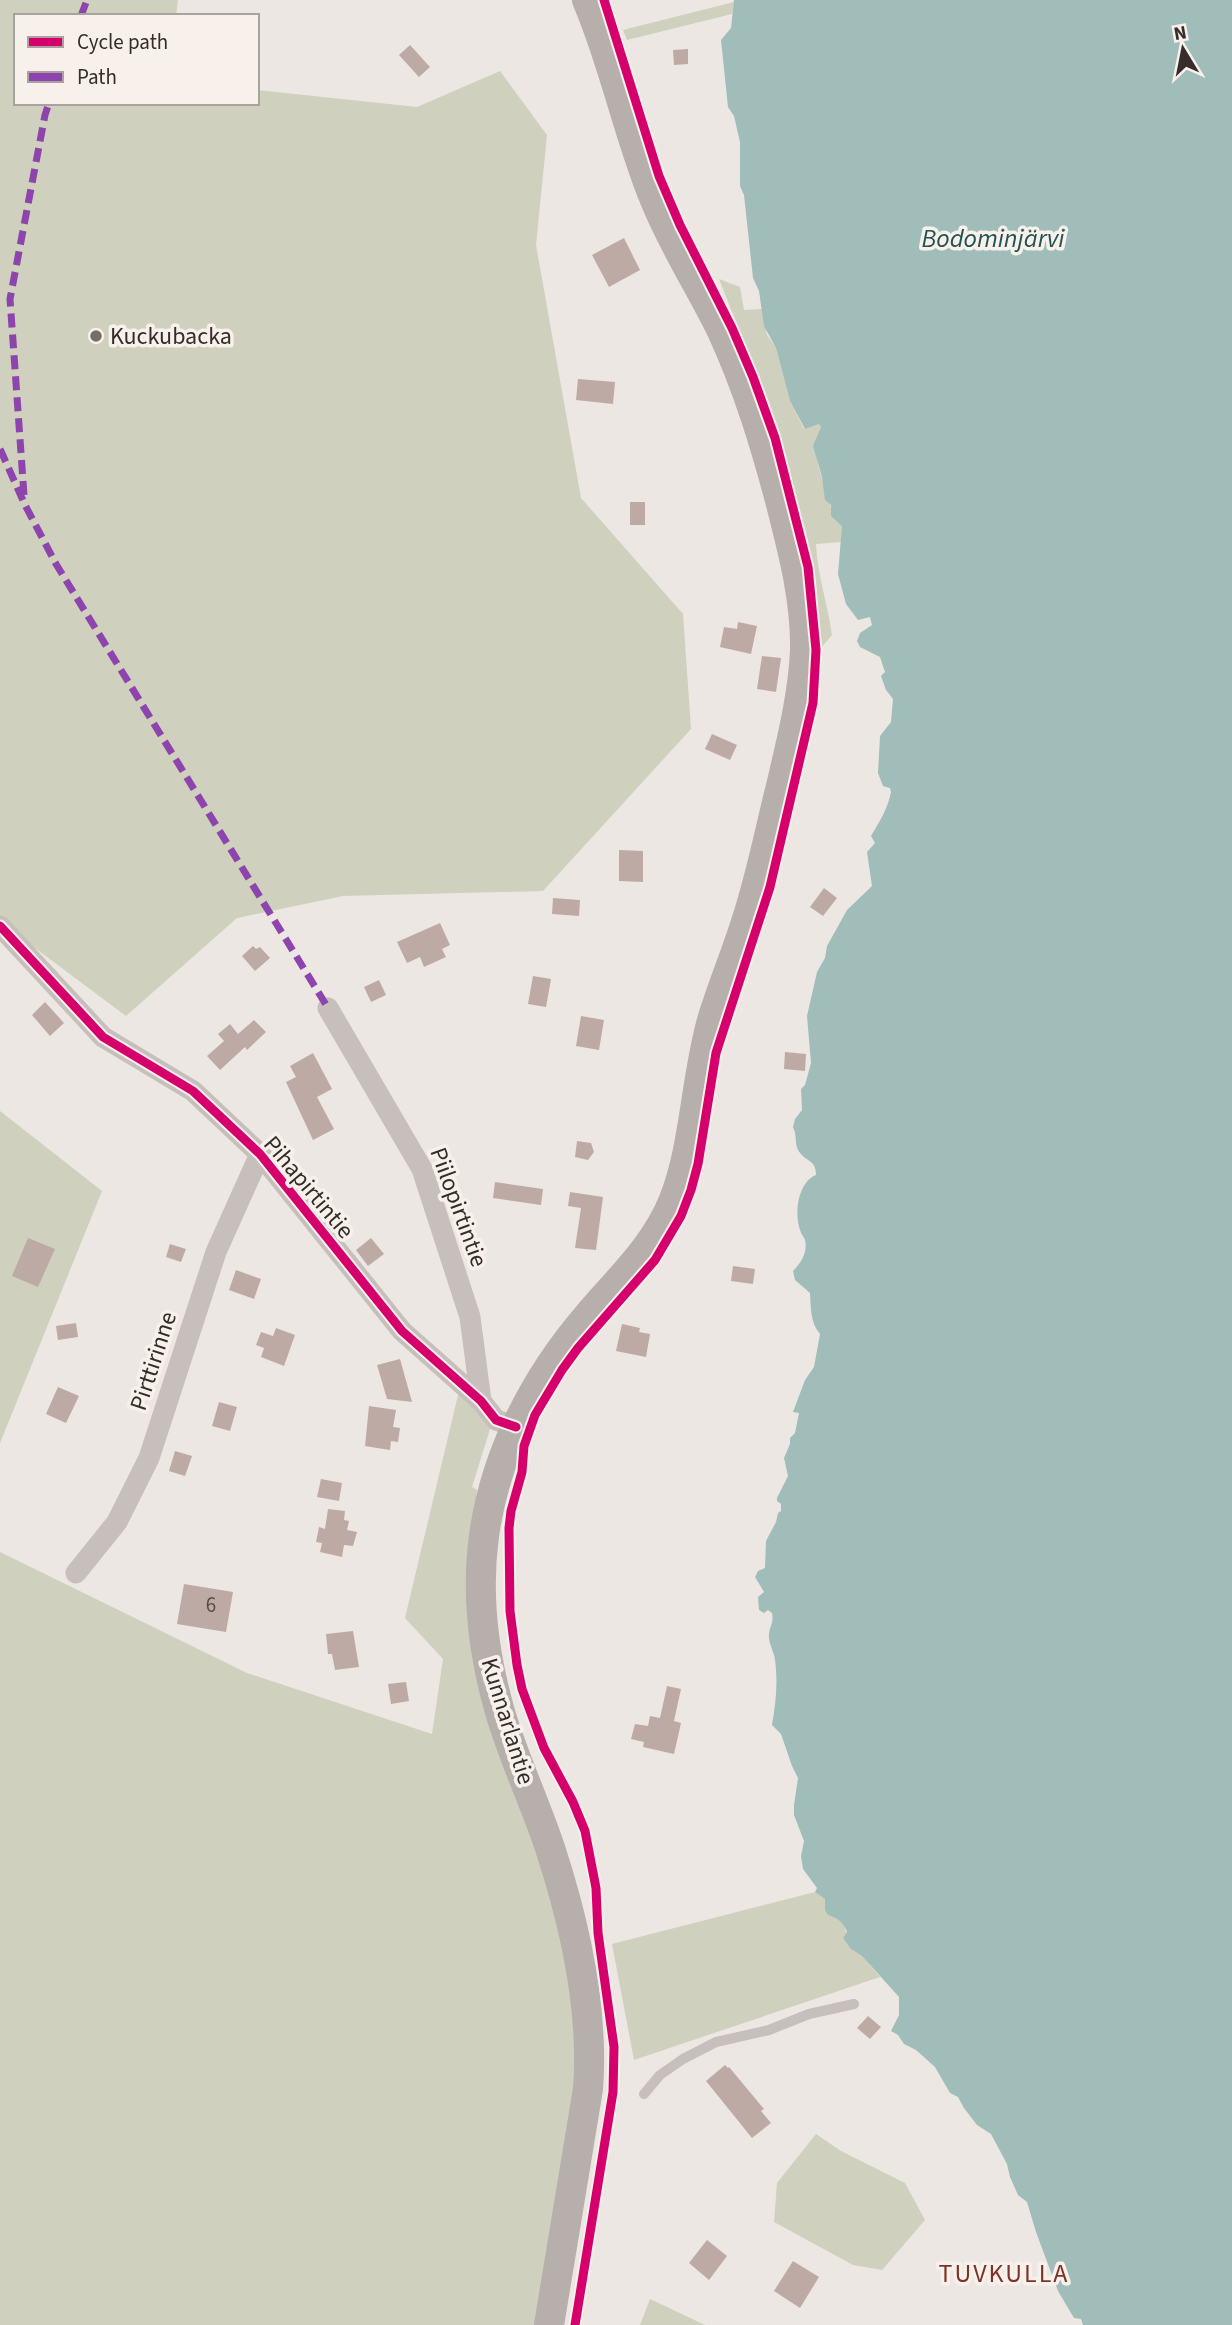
<svg xmlns="http://www.w3.org/2000/svg" width="1232" height="2325" viewBox="0 0 1232 2325" font-family="'Source Sans 3',sans-serif">
<rect width="100%" height="100%" fill="#ece7e2"/>
<g fill="#cfd0bd">
<path d="M0,0H178L176,16H16V103H257V90L417,107L500,71L547,135L536,245L581,498L683,614L691,729L543,891L343,896L237,918L126,1016L35,948L0,917Z"/>
<path d="M734,2L732,14L627,40L623,30Z"/>
<path d="M719,279L740,287L744,310L762,309L767,335L776,348L790,401L804,429L819,424L821,427C820,433 816,438 816,443C814,469 830,491 832,516L842,525L841,542L816,544C817,574 828,605 832,635L820,649L816,590L796,499L763,390Z"/>
<path d="M0,1111L102,1191L0,1443Z"/>
<path d="M459,1391L491,1426L472,1487L477,1490L471,1574L568,1958L582,2078L541,2325H0V1552L247,1673L432,1734L443,1659L405,1618Z"/>
<path d="M815,1892L825,1899L827,1909L843,1923L851,1949L862,1956L880,1977L634,2060L612,1944Z"/>
<path d="M816,2134L841,2151L905,2183L925,2220L882,2270L853,2265L774,2222L777,2183Z"/>
<path d="M650,2299L705,2325H640Z"/>
</g>
<path fill="#a0bdb9" d="M734,0H1232V2325H1083L1081,2319L1074,2318L1058,2291L1036,2232L1027,2202L1018,2195L1010,2177L1007,2164L991,2134L977,2125L964,2108L958,2097L950,2093L935,2067L916,2050L904,2044L898,2035L891,2031L899,2015V1997L862,1956L851,1949L843,1938L847,1932C843,1923 839,1918 828,1915L825,1910V1899L815,1892L817,1888L803,1869L801,1856L804,1841L794,1815V1805L798,1778L792,1766L781,1734L772,1725C776,1702 778,1682 775,1660C774,1651 768,1643 769,1634C770,1625 774,1623 772,1613L768,1610L764,1613L759,1610L758,1597L764,1592L755,1577L758,1571L765,1568L766,1541L776,1522L778,1513L781,1511V1504L777,1501V1498L788,1476L784,1458L790,1444V1438L795,1433L799,1413L793,1412L805,1380L814,1367L820,1334C810,1322 811,1308 810,1293L795,1280L793,1271C801,1263 808,1252 805,1240C804,1237 801,1234 800,1230C794,1213 798,1182 816,1175C816,1161 808,1162 801,1154C793,1146 798,1136 793,1127L795,1119L802,1110L801,1089L805,1085L811,1063L807,1016L817,972L825,958L827,946L847,910L872,886L867,852L875,843L871,836C880,821 888,808 891,792L890,788L883,786L878,773L880,736L891,722L893,699L886,690L881,676L885,672L880,657L860,647L857,641L860,633L872,625L870,617L858,620L846,604L838,574L842,526L831,516V505L825,500L822,477L813,446L821,427L819,424L805,429L790,401L776,348L764,326L759,291L753,278L744,195L740,186V142L734,116L728,107L721,40L731,28Z"/>
<g fill="#beaaa5">
<path d="M410,45L430,67L419,77L399,55Z"/>
<path d="M688,49V64L674,65L673,50Z"/>
<path d="M624,238L640,270L609,287L592,255Z"/>
<path d="M578,379L615,382L613,404L576,400Z"/>
<rect x="630" y="502" width="15" height="23"/>
<path d="M738,622L757,626L751,654L720,647L724,627L737,629Z"/>
<path d="M762,656L781,658L776,692L757,689Z"/>
<path d="M712,734L737,745L730,760L705,749Z"/>
<path d="M619,850L643,851V882L619,881Z"/>
<path d="M824,888L837,898L823,916L810,907Z"/>
<path d="M553,898L580,900L579,916L552,914Z"/>
<path d="M440,923L450,945L442,949L446,957L424,967L420,957L407,963L397,942Z"/>
<path d="M253,946L256,949L260,947L270,958L255,971L242,956Z"/>
<path d="M533,976L551,979L546,1007L528,1004Z"/>
<path d="M379,980L386,995L371,1002L364,987Z"/>
<path d="M45,1002L64,1023L50,1036L32,1015Z"/>
<path d="M581,1016L604,1020L599,1050L576,1046Z"/>
<path d="M254,1020L266,1032L247,1050L245,1047L220,1070L207,1056L224,1041L218,1034L230,1024L238,1034Z"/>
<path d="M785,1052L806,1054L805,1071L784,1069Z"/>
<path d="M313,1053L332,1089L317,1097L334,1129L313,1140L286,1082L296,1077L290,1066Z"/>
<path d="M577,1141L591,1143L594,1152L588,1160L575,1157Z"/>
<path d="M495,1182L543,1189L541,1205L493,1198Z"/>
<path d="M570,1192L603,1197L596,1250L575,1248L581,1208L568,1206Z"/>
<path d="M28,1238L55,1249L38,1287L12,1276Z"/>
<path d="M371,1238L384,1254L368,1266L356,1250Z"/>
<path d="M170,1244L186,1249L181,1262L166,1257Z"/>
<path d="M733,1266L755,1269L753,1284L731,1281Z"/>
<path d="M236,1270L261,1279L254,1299L229,1290Z"/>
<path d="M76,1323L78,1337L58,1340L56,1326Z"/>
<path d="M622,1324L640,1328L639,1332L650,1334L646,1357L616,1351Z"/>
<path d="M276,1328L295,1335L284,1366L261,1357L264,1348L256,1345L261,1332L273,1336Z"/>
<path d="M400,1359L412,1402L387,1399L377,1365Z"/>
<path d="M58,1387L79,1396L66,1423L46,1414Z"/>
<path d="M219,1402L237,1407L230,1431L212,1426Z"/>
<path d="M369,1406L396,1410L393,1427L400,1428L398,1442L391,1441L390,1450L365,1446Z"/>
<path d="M175,1451L192,1456L185,1476L169,1471Z"/>
<path d="M321,1479L342,1483L339,1501L317,1497Z"/>
<path d="M328,1509L345,1511L344,1520L349,1521L347,1530L357,1532L353,1546L344,1545L342,1557L320,1552L322,1543L316,1542L319,1527L325,1529Z"/>
<path d="M184,1584L233,1592L226,1632L177,1624Z"/>
<path d="M353,1631L359,1667L335,1670L332,1654H328L326,1634Z"/>
<path d="M406,1682L409,1701L391,1704L388,1684Z"/>
<path d="M667,1686L681,1689L674,1721L681,1723L674,1754L643,1747L644,1742L631,1739L635,1724L648,1726L650,1716L660,1718Z"/>
<path d="M868,2016L881,2027L870,2039L857,2028Z"/>
<path d="M725,2065L728,2068L729,2067L764,2109L761,2111L771,2123L752,2138L706,2081Z"/>
<path d="M707,2240L727,2256L709,2280L689,2263Z"/>
<path d="M793,2261L819,2277L800,2308L774,2291Z"/>
</g>
<g fill="none" stroke-linecap="round" stroke-linejoin="round">
<path stroke="#c6bfbb" stroke-width="10" d="M644,2094L660,2075L683,2059L716,2042L769,2030L809,2014L854,2004"/>
<g stroke="#c6bfbb" stroke-width="21">
<path d="M0,926L103,1037L193,1091L260,1154L402,1331L481,1401L496,1420L516,1427"/>
<path d="M328,1008L422,1169L470,1317L481,1401"/>
<path d="M76,1573L117,1522L149,1458L216,1252L260,1154"/>
</g>
<path stroke="#b6afac" stroke-width="30" d="M549,2325L588,2089C594,2009 575,1924 550,1848C535,1803 514,1759 500,1712C484,1656 476,1595 484,1536C495,1455 534,1379 587,1317C618,1280 654,1248 673,1202C696,1145 695,1077 713,1017C723,985 736,954 746,922C761,877 770,829 782,782C792,739 803,695 805,651C806,602 794,555 782,508C766,447 748,387 721,329C700,286 673,245 655,200C628,135 615,65 587,0"/>
<g stroke="#8e44ad" stroke-width="7" stroke-dasharray="14 7" stroke-linecap="butt">
<path d="M81,16L87,0"/>
<path d="M0,449L25,505L56,564L328,1008"/>
<path d="M24,495L10,299L45,115L49,103"/>
</g>
<defs>
<g id="cycleway">
<path d="M0,926L103,1037L193,1091L260,1154L402,1331L481,1401L496,1420L516,1427"/>
<path d="M575,2325L613,2092L614,2047L598,1933L596,1888L585,1831L573,1802L544,1748L522,1689L517,1665L510,1611L509,1528L511,1511L522,1472L524,1446L535,1415L562,1370L578,1348L655,1260L681,1216L691,1190L698,1164L716,1053L770,887L813,703L816,650L808,567L775,438L753,377L732,328L680,225L659,176L604,0"/>
</g>
</defs>
<use href="#cycleway" stroke="#f8f0ea" stroke-width="13"/>
<use href="#cycleway" stroke="#d6006c" stroke-width="9"/>
</g>
<circle fill="#766d6a" stroke="#f8f0ea" stroke-width="2.5" cx="96" cy="336" r="7"/>
<g text-anchor="middle" stroke-width="7" stroke-linejoin="round" paint-order="stroke">
<g font-size="21" fill="#584c48">
<text x="211" y="1612">6</text>
</g>
<g font-size="24" fill="#362c29" stroke="#f8f0ea" text-anchor="start">
<text x="110" y="344">Kuckubacka</text>
</g>
<g font-size="24" fill="#362c29" stroke="#f8f0ea">
<text transform="translate(309 1187) rotate(50)" y="8">Pihapirtintie</text>
<text transform="translate(459 1207) rotate(70)" y="8">Piilopirtintie</text>
<text transform="translate(153 1361) rotate(-72)" y="8">Pirttirinne</text>
<text transform="translate(508 1721) rotate(73)" y="8">Kunnarlantie</text>
</g>
<g font-size="26" font-style="italic" fill="#225452" stroke="#f8f0ea">
<text x="993" y="247">Bodominjärvi</text>
</g>
<g font-size="26" letter-spacing="2" fill="#7e3329" stroke="#f8f0ea">
<text x="1004" y="2282">TUVKULLA</text>
</g>
</g>
<rect x="14" y="14" width="245" height="91" fill="#f8f0ea" stroke="#aaa29d" stroke-width="2"/>
<rect x="28" y="37" width="35" height="10" fill="#d6006c" stroke="#aaa29d" stroke-width="2"/>
<text x="77" y="49" font-size="21" fill="#362c29">Cycle path</text>
<rect x="28" y="72" width="35" height="10" fill="#8e44ad" stroke="#aaa29d" stroke-width="2"/>
<text x="77" y="84" font-size="21" fill="#362c29">Path</text>
<g transform="translate(1183 49) rotate(350)" stroke="#f8f0ea" stroke-width="5" paint-order="stroke">
<path d="M0-5L12 26L0 18L-12 26Z" fill="#362c29"/>
<text y="-10" font-size="19" font-weight="bold" text-anchor="middle" fill="#362c29">N</text>
</g>
</svg>
